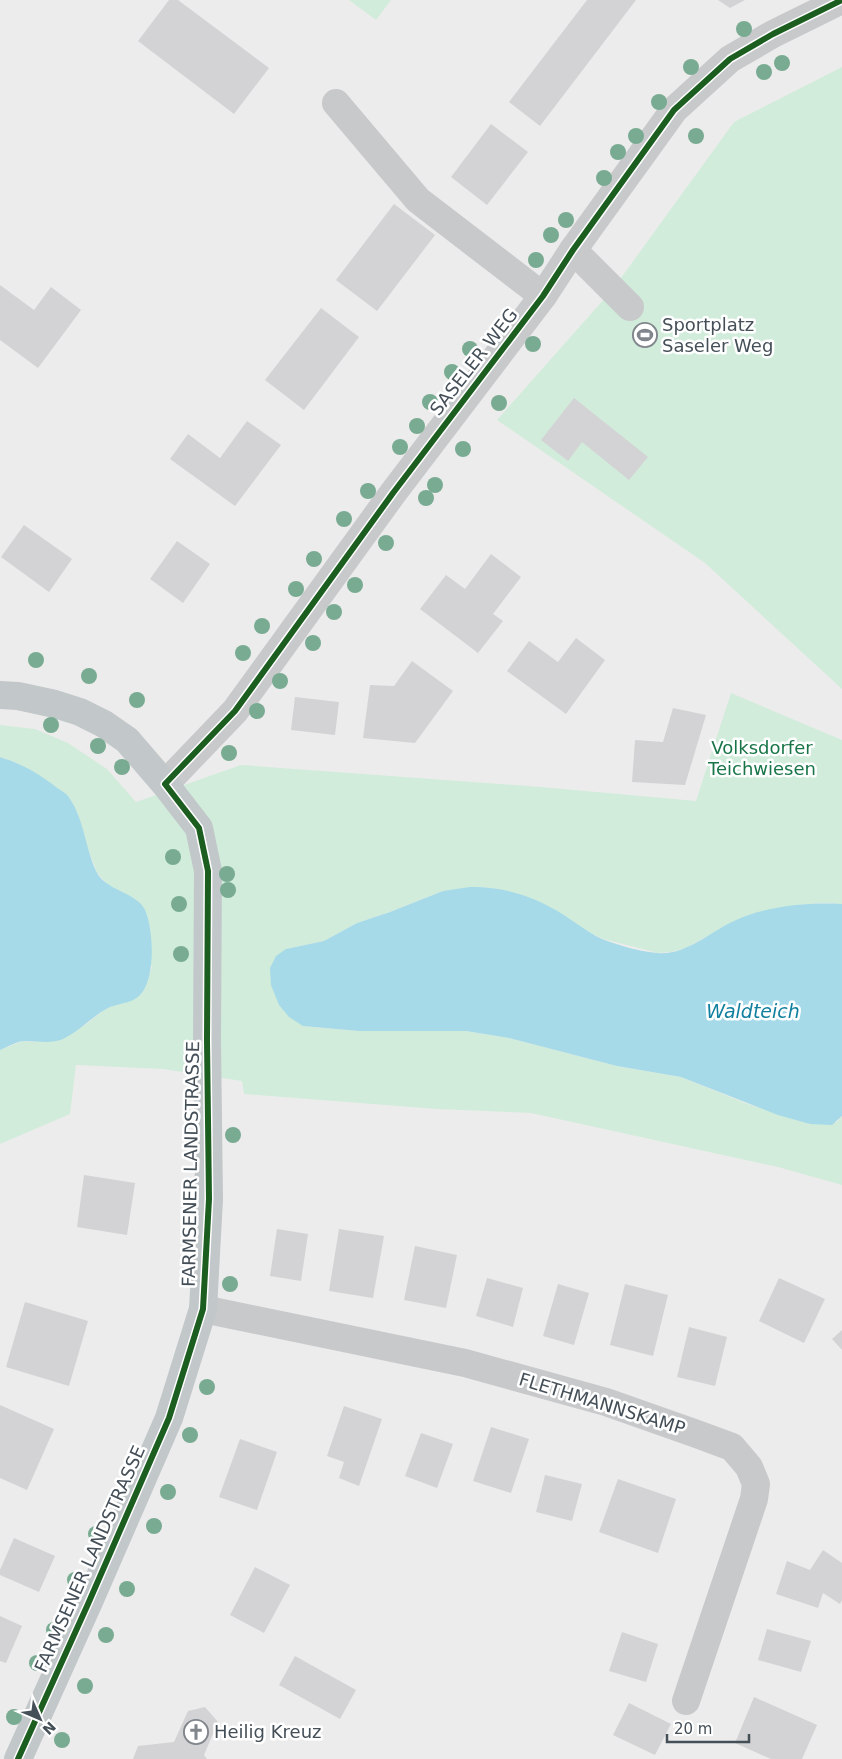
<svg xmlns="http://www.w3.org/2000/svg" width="842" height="1759" viewBox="0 0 842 1759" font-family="'DejaVu Sans',sans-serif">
<rect width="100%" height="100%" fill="#edecec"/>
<g fill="#d1ecdb">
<path d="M349,0H391L376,20Z"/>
<path d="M842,67V689L705,563L497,420L613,289L734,122Z"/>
<path d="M731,693L842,740V904L824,903L796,905L770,910L735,921L686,948L671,952L658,953L603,939L500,890L483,887L443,891L390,912L357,923L324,941L286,949L303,1026L359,1031H466L509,1038L617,1066L681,1077L745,1103L810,1124L837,1122L842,1116V1185L778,1167L531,1113L437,1109L244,1094L242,1081L163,1069L76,1065L70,1114L0,1144V1050L23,1041L37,1042L85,1025L108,1007L135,999L141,993L145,985L152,967L118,891L107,884L97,873L88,849L15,762L0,757V725L35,729L68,743L107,769L136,802L241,765L541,787L696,801Z"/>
</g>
<g fill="#a6dae9">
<path d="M0,757C22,764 38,773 56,787C60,790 66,793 68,796C84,818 85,847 96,871C105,891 137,892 145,910C154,930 157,987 135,999C126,1004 115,1004 106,1009C91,1018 79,1031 63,1039C51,1044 37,1041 25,1041C17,1041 8,1047 0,1050Z"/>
<path d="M470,887C497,886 527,894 550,907C568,916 583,930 602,939C617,945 642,952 657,953C685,956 710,932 734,921C767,906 806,902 842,904V1116L832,1125L810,1124L778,1115L681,1077L617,1066L509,1038L466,1031H359L303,1026L289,1017L279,1005L271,985L270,968L276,956L286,949L324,941L357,923L390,912L443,891Z"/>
</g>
<g fill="#d3d3d5">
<path d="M169,0H178L269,68L234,114L138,41Z"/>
<path d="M587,0H636L540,126L509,102Z"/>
<path d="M718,0H745L730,8Z"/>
<path d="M491,124L528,152L487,205L451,177Z"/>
<path d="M394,204L435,235L377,311L336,280Z"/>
<path d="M0,285L34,310L51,287L81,310L38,368L0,340Z"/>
<path d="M321,308L359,337L304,410L265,380Z"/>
<path d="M574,398L648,457L629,480L582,442L568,461L541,440Z"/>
<path d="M247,421L281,445L235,506L170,459L188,434L220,458Z"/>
<path d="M24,525L72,559L49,592L1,557Z"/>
<path d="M177,541L210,564L183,603L150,579Z"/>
<path d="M491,554L521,577L493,614L503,621L478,653L420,609L446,575L465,589Z"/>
<path d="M576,638L605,660L566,714L507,671L529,641L558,662Z"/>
<path d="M412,661L453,691L415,743L363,738L370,685L394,686Z"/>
<path d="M295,697L339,702L335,735L291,730Z"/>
<path d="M673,708L706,715L685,785L632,782L635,740L663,742Z"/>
<path d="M84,1175L135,1183L127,1235L77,1227Z"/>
<path d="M277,1229L308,1234L301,1281L270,1276Z"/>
<path d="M339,1229L384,1236L373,1298L329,1291Z"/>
<path d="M415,1246L457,1255L446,1308L404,1300Z"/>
<path d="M487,1278L523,1288L513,1327L476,1316Z"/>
<path d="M779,1278L825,1299L804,1343L759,1321Z"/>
<path d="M558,1284L589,1293L574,1345L543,1336Z"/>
<path d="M625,1284L668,1295L653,1356L610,1345Z"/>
<path d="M25,1302L88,1321L69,1386L6,1367Z"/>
<path d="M689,1327L727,1337L715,1386L677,1377Z"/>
<path d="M842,1330V1350L832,1339Z"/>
<path d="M0,1405L54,1429L27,1490L0,1478Z"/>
<path d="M344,1406L382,1419L359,1486L339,1478L344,1462L327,1456Z"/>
<path d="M491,1427L529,1439L511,1493L473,1481Z"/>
<path d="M421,1433L453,1444L437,1488L405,1476Z"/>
<path d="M240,1439L277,1452L257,1510L219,1497Z"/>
<path d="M545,1475L582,1484L572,1521L536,1512Z"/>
<path d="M618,1479L676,1499L658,1553L599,1532Z"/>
<path d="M14,1538L55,1556L39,1592L0,1575V1570Z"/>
<path d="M823,1550L842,1563V1600L840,1604L823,1593L818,1608L776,1594L787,1561L810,1570Z"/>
<path d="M255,1567L290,1585L264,1633L230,1615Z"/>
<path d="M0,1616L22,1626L6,1663L0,1661Z"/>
<path d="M767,1629L811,1641L801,1672L758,1660Z"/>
<path d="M622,1632L658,1644L646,1682L609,1671Z"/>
<path d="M295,1656L356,1690L340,1719L279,1685Z"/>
<path d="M754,1697L817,1725L802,1759H771L735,1743Z"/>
<path d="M629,1703L671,1724L655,1755L613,1735Z"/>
<path d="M205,1707L218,1722L204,1755L207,1759H133L138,1746L174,1742L188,1711Z"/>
</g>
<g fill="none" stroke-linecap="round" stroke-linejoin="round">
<g stroke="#c7c9cb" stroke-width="28">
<path d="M336,103L418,200L543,296"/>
<path d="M573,250L630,307"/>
<path d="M165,784L235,711L393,493L543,296L573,250L674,110L730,59L773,34L842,0"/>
<path d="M203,1309L465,1363L606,1402L694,1433L732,1447L749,1467L756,1484L754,1499L686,1701"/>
</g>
<path stroke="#c2c7ca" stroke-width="28" d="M0,695L18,696L55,704L80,712L104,724L127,740L165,784L199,828L208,871L207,1041L209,1199L203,1309L169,1418L88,1604L18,1759"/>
<defs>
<path id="cycleway" d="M18,1759L88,1604L169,1418L203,1309L209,1199L207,1041L208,871L199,828L165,784L235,711L393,493L543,296L573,250L674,110L730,59L773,34L842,0"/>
</defs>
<use href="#cycleway" stroke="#fff" stroke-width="9"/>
<use href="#cycleway" stroke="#1b5e20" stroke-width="6"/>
</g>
<g fill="#78ab92">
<circle cx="744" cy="29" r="8"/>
<circle cx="782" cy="63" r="8"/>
<circle cx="691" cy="67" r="8"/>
<circle cx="764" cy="72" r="8"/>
<circle cx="659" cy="102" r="8"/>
<circle cx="636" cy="136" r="8"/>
<circle cx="696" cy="136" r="8"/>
<circle cx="618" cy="152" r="8"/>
<circle cx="604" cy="178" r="8"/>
<circle cx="566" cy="220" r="8"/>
<circle cx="551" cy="235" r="8"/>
<circle cx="536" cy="260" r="8"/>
<circle cx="533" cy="344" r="8"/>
<circle cx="470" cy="349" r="8"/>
<circle cx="452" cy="372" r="8"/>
<circle cx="430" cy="402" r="8"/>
<circle cx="499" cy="403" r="8"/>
<circle cx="417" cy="426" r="8"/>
<circle cx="400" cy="447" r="8"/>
<circle cx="463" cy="449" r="8"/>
<circle cx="435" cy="485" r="8"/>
<circle cx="368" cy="491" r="8"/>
<circle cx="426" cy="498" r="8"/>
<circle cx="344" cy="519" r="8"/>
<circle cx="386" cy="543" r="8"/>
<circle cx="314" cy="559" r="8"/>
<circle cx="355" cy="585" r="8"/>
<circle cx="296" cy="589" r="8"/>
<circle cx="334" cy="612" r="8"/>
<circle cx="262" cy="626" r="8"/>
<circle cx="313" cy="643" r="8"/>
<circle cx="243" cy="653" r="8"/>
<circle cx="36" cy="660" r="8"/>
<circle cx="89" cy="676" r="8"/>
<circle cx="280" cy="681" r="8"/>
<circle cx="137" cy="700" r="8"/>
<circle cx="257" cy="711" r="8"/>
<circle cx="51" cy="725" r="8"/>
<circle cx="98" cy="746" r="8"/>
<circle cx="229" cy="753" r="8"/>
<circle cx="122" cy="767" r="8"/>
<circle cx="173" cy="857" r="8"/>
<circle cx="227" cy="874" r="8"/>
<circle cx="228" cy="890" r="8"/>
<circle cx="179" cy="904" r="8"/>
<circle cx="181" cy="954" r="8"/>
<circle cx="233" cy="1135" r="8"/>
<circle cx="230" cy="1284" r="8"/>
<circle cx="207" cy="1387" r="8"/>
<circle cx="190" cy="1435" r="8"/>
<circle cx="168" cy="1492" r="8"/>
<circle cx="154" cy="1526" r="8"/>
<circle cx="96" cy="1534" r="8"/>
<circle cx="75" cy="1580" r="8"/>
<circle cx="127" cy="1589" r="8"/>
<circle cx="54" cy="1630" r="8"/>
<circle cx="106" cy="1635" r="8"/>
<circle cx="37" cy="1663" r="8"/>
<circle cx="85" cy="1686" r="8"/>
<circle cx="14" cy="1717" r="8"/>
<circle cx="62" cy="1740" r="8"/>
</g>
<defs>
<symbol id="stadium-ring" viewBox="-11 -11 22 22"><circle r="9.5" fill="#fff" stroke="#80868c" stroke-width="1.5"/><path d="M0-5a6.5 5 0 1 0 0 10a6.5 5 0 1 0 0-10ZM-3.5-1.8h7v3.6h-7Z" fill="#80868c"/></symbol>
<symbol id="church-ring" viewBox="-11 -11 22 22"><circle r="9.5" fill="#fff" stroke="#80868c" stroke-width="1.5"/><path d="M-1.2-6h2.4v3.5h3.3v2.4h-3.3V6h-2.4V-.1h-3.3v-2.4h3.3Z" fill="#80868c"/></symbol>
</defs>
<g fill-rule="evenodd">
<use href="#stadium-ring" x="631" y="321" width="28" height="28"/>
<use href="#church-ring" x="182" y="1718" width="28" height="28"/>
</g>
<g text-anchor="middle" stroke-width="5" stroke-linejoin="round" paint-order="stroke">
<g font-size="18" fill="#454f58" stroke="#fff" text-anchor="start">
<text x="662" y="331">Sportplatz<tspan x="662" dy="21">Saseler Weg</tspan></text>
<text x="214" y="1738">Heilig Kreuz</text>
</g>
<g font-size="18" fill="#454f58" stroke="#fff">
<text transform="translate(474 362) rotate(-52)" y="6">SASELER WEG</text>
<text transform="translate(191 1164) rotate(-89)" y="6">FARMSENER LANDSTRASSE</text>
<text transform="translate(602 1404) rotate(17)" y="6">FLETHMANNSKAMP</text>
<text transform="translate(90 1559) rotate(-66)" y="6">FARMSENER LANDSTRASSE</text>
</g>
<g font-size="18" fill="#197548" stroke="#fff">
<text x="762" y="754">Volksdorfer<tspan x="762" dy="21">Teichwiesen</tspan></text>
</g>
<g font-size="19" font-style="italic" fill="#11809f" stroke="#fff">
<text x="753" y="1018">Waldteich</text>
</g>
</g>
<g transform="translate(40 1719) rotate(135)" stroke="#ffffff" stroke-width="4" paint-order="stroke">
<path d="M0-4L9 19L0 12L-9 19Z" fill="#454f58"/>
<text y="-8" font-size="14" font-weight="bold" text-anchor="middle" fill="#454f58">N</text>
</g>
<path d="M667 1734v8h82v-8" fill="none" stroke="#454f58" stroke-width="2.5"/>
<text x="674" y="1734" font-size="15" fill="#454f58" stroke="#ffffff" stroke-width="4" paint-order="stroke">20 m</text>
</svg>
